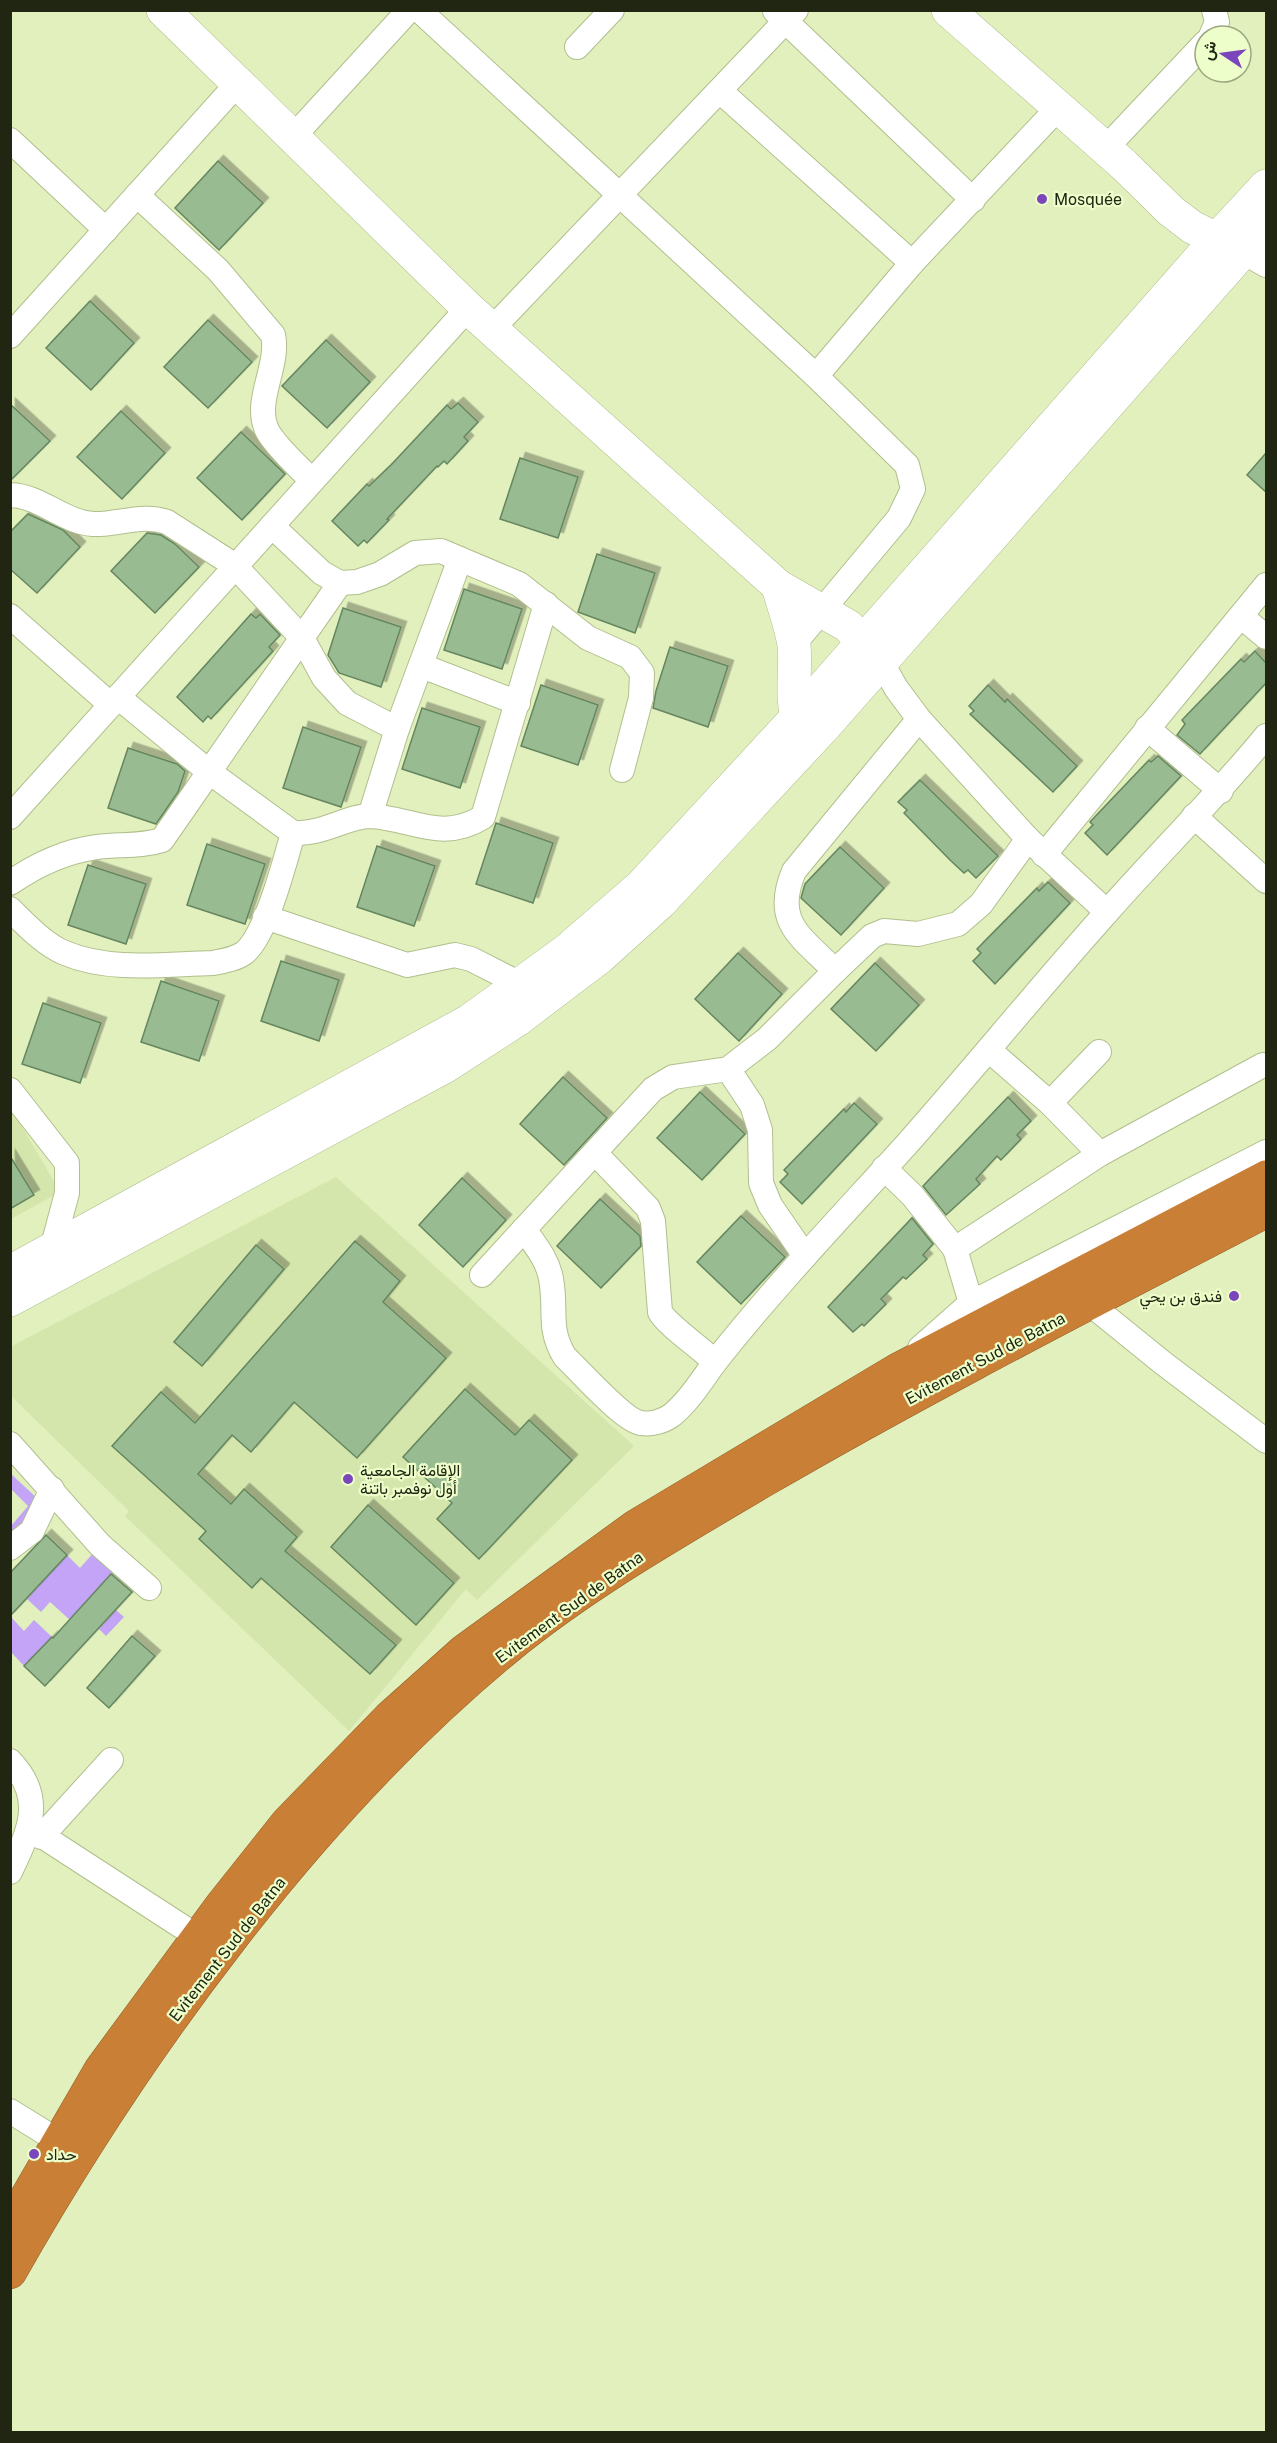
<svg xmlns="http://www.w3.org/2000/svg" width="1277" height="2443" viewBox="0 0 1277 2443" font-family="'Public Sans',Vazirmatn,sans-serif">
<defs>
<filter id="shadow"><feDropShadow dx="5.5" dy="-5.5" stdDeviation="0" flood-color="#0004"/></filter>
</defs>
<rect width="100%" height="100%" fill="#e1f0bd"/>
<g fill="#d5e6ac">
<path d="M10,1106L60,1192L11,1219H10Z"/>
<path d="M336,1177L634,1446L477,1600L466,1589L349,1731L125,1516L129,1511L11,1396L10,1347Z"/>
</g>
<g fill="#c3a4f6">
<path d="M11,1474L38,1499L11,1543V1526L28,1506L11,1489Z"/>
<path d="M95,1551L116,1568L70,1620L50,1602L41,1612L27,1599L67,1555L80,1568Z"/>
<path d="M116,1610L124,1617L106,1636L99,1629Z"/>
<path d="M11,1617L24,1631L34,1620L52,1637L24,1666L11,1652Z"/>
</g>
<g fill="#98bb92" stroke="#65865f" stroke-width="1.5" filter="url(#shadow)">
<path d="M218,161L263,203L219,250L175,208Z"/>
<path d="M90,301L134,343L91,390L46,348Z"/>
<path d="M208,320L252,362L208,408L164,367Z"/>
<path d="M326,340L370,382L327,428L282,386Z"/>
<path d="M458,403L478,422L464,437L468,441L447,464L444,461L438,467L437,466L387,519L389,520L367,543L364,540L358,546L332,521L367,484L369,486L391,465L447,405L451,409Z"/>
<path d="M10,404L50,441L10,481Z"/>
<path d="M121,411L165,453L122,499L77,457Z"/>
<path d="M241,432L285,474L242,520L197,478Z"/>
<path d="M1266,453V492L1247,475Z"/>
<path d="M520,458L578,477L558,538L500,519Z"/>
<path d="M28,514L63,530L80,547L37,593L10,569V532Z"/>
<path d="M147,533L161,535L175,544L199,567L155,613L111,571Z"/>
<path d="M597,554L655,573L635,633L578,612Z"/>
<path d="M464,589L522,609L502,669L444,650Z"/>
<path d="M343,608L401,627L381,687L339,673L328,655Z"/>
<path d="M251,614L256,618L260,614L280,635L269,647L273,651L211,719L208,716L203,722L177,697Z"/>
<path d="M670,647L728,666L708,727L653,708L656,691Z"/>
<path d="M1255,651L1266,663V683L1200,754L1177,735L1185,724L1182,720L1241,659L1244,662Z"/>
<path d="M541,685L598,705L578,765L521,746Z"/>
<path d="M988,685L1005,702L1007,699L1077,766L1053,792L970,714L974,711L969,706Z"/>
<path d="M422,708L480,727L460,788L402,769Z"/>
<path d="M303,727L361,747L341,807L283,788Z"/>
<path d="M128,748L177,764L185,771L178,792L156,824L108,808Z"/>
<path d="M1158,756L1181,776L1107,855L1085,833L1093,825L1090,822L1149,760L1151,762Z"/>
<path d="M920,780L998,856L976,878L968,870L964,873L950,860L904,813L907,810L898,802Z"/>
<path d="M496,823L553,843L533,903L476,884Z"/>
<path d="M207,844L265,864L245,924L187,905Z"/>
<path d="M377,846L435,866L414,926L357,907Z"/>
<path d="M840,847L884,888L841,935L801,898L805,884Z"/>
<path d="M88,865L146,884L126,944L68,925Z"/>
<path d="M1048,882L1070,903L995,984L973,961L981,953L977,949L1037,888L1039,891Z"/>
<path d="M738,953L782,994L739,1041L695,999Z"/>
<path d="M281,961L339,980L319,1041L261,1021Z"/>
<path d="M875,963L919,1005L876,1051L831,1009Z"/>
<path d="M161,981L219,1001L199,1061L141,1042Z"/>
<path d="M43,1003L101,1023L80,1083L22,1064Z"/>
<path d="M563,1077L607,1118L564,1165L520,1124Z"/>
<path d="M700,1092L745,1134L702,1180L657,1138Z"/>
<path d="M1008,1097L1031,1121L1017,1135L1021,1139L1001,1160L997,1156L976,1179L980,1184L946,1215L923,1186Z"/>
<path d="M854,1103L877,1124L802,1204L780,1182L788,1174L784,1170L844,1109L846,1112Z"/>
<path d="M10,1156L34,1195L10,1209Z"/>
<path d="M462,1178L506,1220L463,1267L419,1225Z"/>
<path d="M600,1199L640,1236L641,1246L601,1288L557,1246Z"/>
<path d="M741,1216L785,1257L741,1304L697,1262Z"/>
<path d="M912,1218L933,1244L923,1255L927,1259L906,1279L903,1277L881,1299L886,1304L864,1326L862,1324L853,1332L828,1307Z"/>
<path d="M355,1241L400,1281L383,1302L446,1358L357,1458L294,1402L251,1452L232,1435L198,1474L231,1504L244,1489L297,1537L285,1551L396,1645L370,1674L261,1578L252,1588L199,1539L206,1531L112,1446L161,1392L195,1423Z"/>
<path d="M256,1245L284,1269L202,1366L174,1342Z"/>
<path d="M465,1389L515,1435L529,1420L572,1460L479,1559L437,1519L452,1503L403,1457Z"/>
<path d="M368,1505L454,1583L416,1625L331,1547Z"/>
<path d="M46,1535L67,1555L10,1616V1573Z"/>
<path d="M111,1574L132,1592L45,1686L24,1666L52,1637L53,1638Z"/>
<path d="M132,1636L155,1656L109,1708L87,1688Z"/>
</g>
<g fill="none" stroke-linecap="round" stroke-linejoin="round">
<defs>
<g id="street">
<path d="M419,10L816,376L907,465L913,489L899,518L794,644"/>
<path d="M775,11L973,200"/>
<path d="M1211,36L1217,22L1214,10"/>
<path d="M577,47L612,10"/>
<path d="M720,91L912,263"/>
<path d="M293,137L409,10"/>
<path d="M10,140L106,230"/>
<path d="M1105,149L1205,43"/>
<path d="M137,195L218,270L273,335C280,366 252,403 268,432C278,449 298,466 312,481"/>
<path d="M1243,252L1266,265"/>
<path d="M492,329L796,10"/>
<path d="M10,336L238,83"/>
<path d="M816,376L912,263L1058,108"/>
<path d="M10,495C41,496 63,522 93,524C118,525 143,513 167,522L234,565L302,638L324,678L347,703L397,729"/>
<path d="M272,526L322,573L340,583L357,582L380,574L415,553L441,551L519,584L588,638L630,657L642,673L641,698L622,770"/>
<path d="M10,616L111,705"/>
<path d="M1242,617L1266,637"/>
<path d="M882,663L896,688L919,719L1028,839L1107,912"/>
<path d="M422,666L518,703"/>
<path d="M118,697L208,771L293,833C323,835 347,816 370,816C412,818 441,843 483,817L546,604"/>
<path d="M1147,728L1221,791"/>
<path d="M370,816L397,729L460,559"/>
<path d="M1194,816L1266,881"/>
<path d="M10,817L468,308"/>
<path d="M1044,855L1266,585"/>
<path d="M10,883C36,865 66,851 97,847C120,844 140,847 162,840L340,583"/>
<path d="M10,909C25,924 45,945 65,953C110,972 165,964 213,963C223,961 236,959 244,953C266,936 285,861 293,833"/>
<path d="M265,917L407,965L455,955L471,959L520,984"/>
<path d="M835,971L872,936L884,931L918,934L958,924L981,904L1028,839"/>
<path d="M990,1051L1050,1103L1100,1154"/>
<path d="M728,1069L752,1105L760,1130L761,1183L770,1205L805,1256"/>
<path d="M10,1090L67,1163V1193L52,1249"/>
<path d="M1050,1103L1099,1052"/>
<path d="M596,1154L648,1208L653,1221L660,1312C667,1325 701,1348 715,1362C775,1286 842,1216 907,1144C975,1067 1040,987 1108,911C1160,852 1216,797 1266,736"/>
<path d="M884,1168L912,1195L955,1249L971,1303"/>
<path d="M524,1229C535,1245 548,1260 551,1279C557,1310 547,1328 565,1357C580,1371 624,1421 641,1423C651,1425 664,1421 672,1415C689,1401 702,1380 715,1362"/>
<path d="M955,1249L1100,1154L1263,1065"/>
<path d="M482,1275L653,1089L673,1077L728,1069L767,1039L835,971C802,937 772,923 794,871L919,719"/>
<path d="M1089,1303L1163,1363L1266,1441"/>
<path d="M920,1348L971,1303L1266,1152"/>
<path d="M10,1444L100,1545L149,1588"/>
<path d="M10,1548L32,1531L52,1489"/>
<path d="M10,1761C46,1798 29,1832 10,1872"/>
<path d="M30,1828L198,1937"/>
<path d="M41,1837L111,1760"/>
<path d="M10,2111L60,2142"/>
</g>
<g id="secondary">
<path d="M163,10L468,308L778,586L848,626L876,656"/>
<path d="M948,10L1124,165L1171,211L1192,227L1236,249"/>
<path d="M778,586C783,605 791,625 794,645C797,673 788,702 802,728"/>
<path d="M10,1272L469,1021L566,951L641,886L796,718L1217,239L1266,186"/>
<path d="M10,1300L446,1066L517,1020L600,957L661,902L824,727L1266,225"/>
</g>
<g id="highway">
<path d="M10,2226L101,2069L221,1906L287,1823L389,1718L464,1651L636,1526L897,1370L1266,1177"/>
<path d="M10,2272C136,2050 310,1810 507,1648C585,1584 675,1533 761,1482C926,1386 1097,1299 1266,1211"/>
</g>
</defs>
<use href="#street" stroke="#b0bf8d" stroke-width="26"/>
<use href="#secondary" stroke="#b0bf8d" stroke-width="34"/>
<use href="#highway" stroke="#8e6029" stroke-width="34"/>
<use href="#street" stroke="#fff" stroke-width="24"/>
<use href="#secondary" stroke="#fff" stroke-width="33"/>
<use href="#highway" stroke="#ca7f36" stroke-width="33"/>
</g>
<g fill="#7b45bc" stroke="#eefeca" stroke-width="2">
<circle cx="1042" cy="199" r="6"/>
<circle cx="1234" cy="1296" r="6"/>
<circle cx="348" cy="1479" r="6"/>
<circle cx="34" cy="2154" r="6"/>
</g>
<g text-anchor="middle" stroke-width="4.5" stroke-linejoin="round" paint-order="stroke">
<g font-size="16" fill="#202612" stroke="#eefeca" text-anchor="start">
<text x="1054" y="205">Mosquée</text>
<text x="1222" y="1302" text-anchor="end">فندق بن يحي</text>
<text x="360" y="1476">الإقامة الجامعية<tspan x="360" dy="18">أول نوفمبر باتنة</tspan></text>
<text x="46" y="2160">حداد</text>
</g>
<g font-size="16" fill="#202612" stroke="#eefeca">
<text transform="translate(985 1358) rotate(-28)" y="6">Evitement Sud de Batna</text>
<text transform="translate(569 1607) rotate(-36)" y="6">Evitement Sud de Batna</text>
<text transform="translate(227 1949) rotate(-52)" y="6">Evitement Sud de Batna</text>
</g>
</g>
<rect width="1277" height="2443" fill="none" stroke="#202612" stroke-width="24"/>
<g transform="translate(1223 54) rotate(283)"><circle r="28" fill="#eefeca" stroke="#9ca880" stroke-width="1.5"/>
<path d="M0-4.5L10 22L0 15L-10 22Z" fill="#7b45bc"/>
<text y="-9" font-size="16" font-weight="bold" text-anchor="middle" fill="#202612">ش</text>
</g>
</svg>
